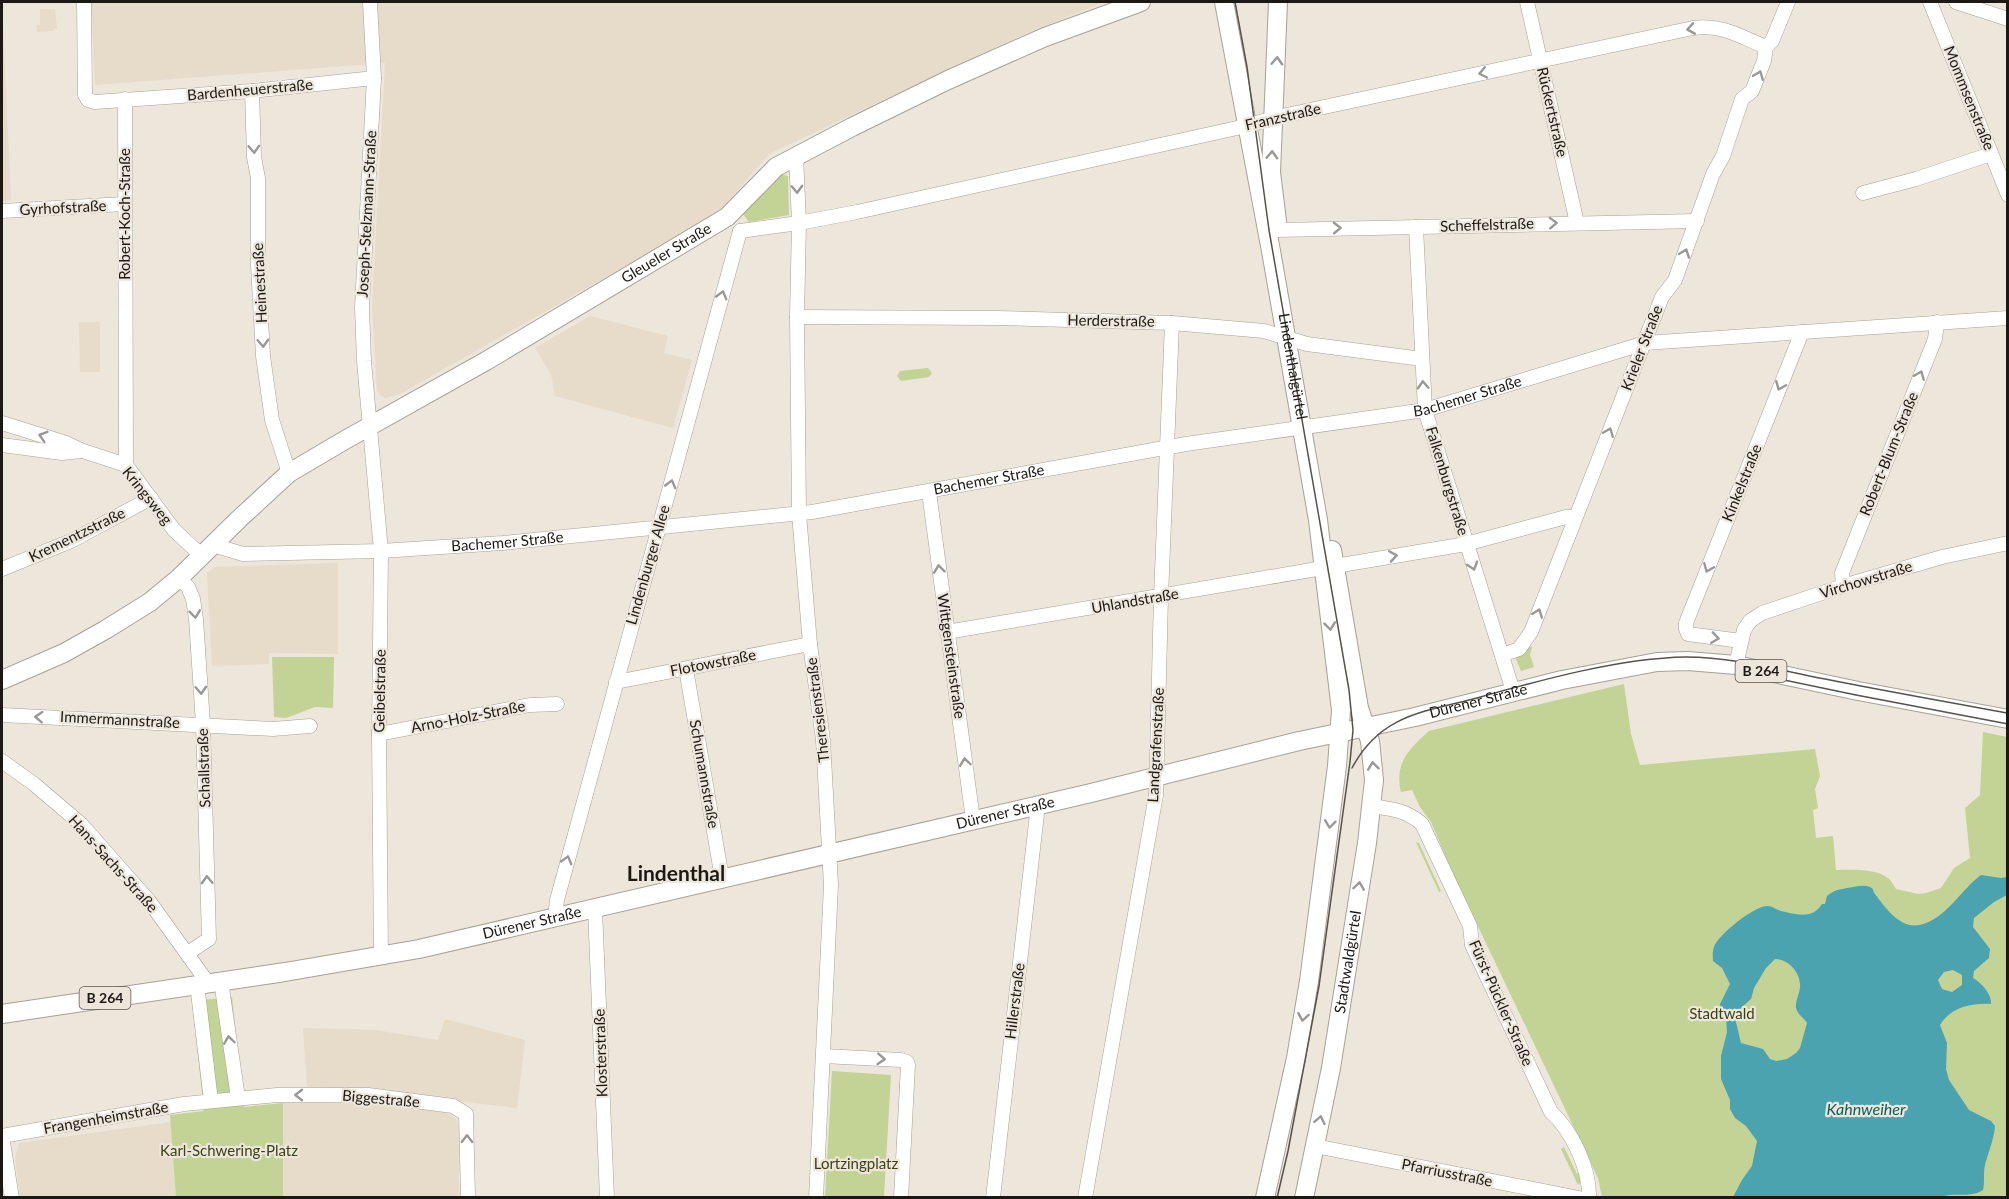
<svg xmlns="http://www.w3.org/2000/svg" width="2009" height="1199" viewBox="0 0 2009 1199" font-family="Lato,sans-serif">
<rect width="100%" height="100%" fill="#ede6db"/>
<g fill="#e7dbca">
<path d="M2,2L11,200L2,201Z"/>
<path d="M91,2H1105L1039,28L959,64L769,154L717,214L400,394L386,398L381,396L377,390L372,307L385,63L95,85Z"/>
<path d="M40,9H55L57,29H54V31L37,32L36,25H40Z"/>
<path d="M590,316L668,336L664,353L692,360L673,428L555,396L551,374L535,348Z"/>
<path d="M79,322H100V372H80Z"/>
<path d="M338,563V654L269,653V664L212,666L207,573L215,567Z"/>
<path d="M445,1019L525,1040L517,1108L377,1091L365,1088L307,1087L303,1028L375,1030L438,1040Z"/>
<path d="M283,1103H370L444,1111L456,1119L459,1126V1197L283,1198Z"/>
<path d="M171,1122L176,1197H20L15,1157L19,1143Z"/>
</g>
<g fill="#c3d295">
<path d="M781,174L788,176L789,215L749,222L743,214Z"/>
<path d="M928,368L932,373L929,377L901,381L897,376L900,371Z"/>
<path d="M1528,646L1532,647L1530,655L1534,667L1521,671L1515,657Z"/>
<path d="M272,657H334L333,708L315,707L286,718L274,717Z"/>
<path d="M1624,684L1631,734L1640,765L1815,749L1820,776L1815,789L1818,808L1813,810L1816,838L1833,836L1836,870C1851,870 1874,868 1888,878C1891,880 1894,886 1896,889L1918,894L1926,893L1941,888L1954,868L1970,858L1965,808L1980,795L1983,732L2007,737V1197H1602L1598,1178L1453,874L1431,822L1420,807L1412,790L1401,792C1394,763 1409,749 1429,731Z"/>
<path d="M1416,842L1419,843L1441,891L1439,892Z"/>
<path d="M232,997L244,1107L283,1103V1197H176L170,1115L204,1111L192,1001Z"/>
<path d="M832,1071L891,1075L884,1197H825Z"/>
<path d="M1564,1147L1577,1174L1581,1168L1582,1180L1578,1185L1561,1149Z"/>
</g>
<path fill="#4ca3b0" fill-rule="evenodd" d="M1981,875L2001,878L2007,877V895L1994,902L1974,918L1973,927L1990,949L1989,958L1974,971L1973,978C1982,983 1992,995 1991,1004C1971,1003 1951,1007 1940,1025L1947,1043L1946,1069L1949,1080L1969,1110L1991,1121L1995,1126C1994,1140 1988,1152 1985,1165C1983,1173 1985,1182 1983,1190C1969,1199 1953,1191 1937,1198L1733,1197L1742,1180L1752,1166L1757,1141L1746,1126L1735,1118L1730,1109V1100L1721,1079V1056L1727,1032L1726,1017L1721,1010L1720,1004L1730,984L1722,968L1713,961C1713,957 1712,952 1714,947C1718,935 1755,905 1768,906C1772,906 1777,910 1781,911C1797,915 1813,919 1822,904H1825L1827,896C1834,890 1838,890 1847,888C1854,887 1863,884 1870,887C1875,890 1872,890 1875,894C1887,910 1903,933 1926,923C1949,914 1962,889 1981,875ZM1775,959C1788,959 1799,971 1800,984C1801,992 1795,1000 1796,1008C1797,1014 1804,1018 1807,1023L1800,1048L1796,1053L1787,1059L1776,1061L1770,1059L1763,1049L1741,1043L1735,1018L1741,1008L1751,999L1754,988L1766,968ZM1953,970L1962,975V985L1952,992L1942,989L1938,980L1944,972Z"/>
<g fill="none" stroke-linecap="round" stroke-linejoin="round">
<defs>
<g id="minor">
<path d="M84,2L85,95L88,100L95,102L252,91L374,78"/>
<path d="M370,2L374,78L362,307L364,361L381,551L379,734L381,956"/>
<path d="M1527,2L1577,223"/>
<path d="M1930,2L2008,195"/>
<path d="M1956,2L2008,19"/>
<path d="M252,91L254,157L258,178V265L263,356L272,420L289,473"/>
<path d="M125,99L126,465"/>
<path d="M796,155L799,223L797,317L799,514L810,644L823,740L831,885L816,1198"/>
<path d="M1863,193L1916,179L1991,154"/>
<path d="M2,211L124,204"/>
<path d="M1416,227L1425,410L1513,691"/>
<path d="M1278,230L1697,221"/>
<path d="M740,231L799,223L857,212L1237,128L1282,116L1693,28C1722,24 1739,36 1766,47"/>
<path d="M797,317L998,318L1172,323L1264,331L1307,344L1422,359"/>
<path d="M2,423L66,443L83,451L126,465L174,530L202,556"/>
<path d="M2,445L62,453L81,451"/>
<path d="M929,492L973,820"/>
<path id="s1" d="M213,545L243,554L381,551L503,543L812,512L1186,444L1425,410L1645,343L2008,318"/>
<path d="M1335,566L1466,544L1566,517H1575"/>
<path d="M2,569L71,541L151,498"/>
<path d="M179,578L188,587L193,599L196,619L203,724L209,939L188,953"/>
<path d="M1843,586L1842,573L1935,339L1937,322"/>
<path d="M947,632L1323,568"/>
<path d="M1741,641L1688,634L1686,629V623L1802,332"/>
<path d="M1502,655L1519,649L1531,632L1662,297L1675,280L1713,174L1723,156L1742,99L1752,91L1764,61L1766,47L1772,41L1788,2"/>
<path d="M1736,665L1744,630L1750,621L1762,613L1843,586L1942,557L2008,543"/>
<path d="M686,669L722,878"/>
<path d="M616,682L810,644"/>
<path d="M2,715L273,729L310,726"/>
<path d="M379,734L530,705L557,704"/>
<path d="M2,761L34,784L81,824L149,901L208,983"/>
<path d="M1371,806C1392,809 1406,810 1422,824L1470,926L1472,945L1551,1112C1572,1131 1590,1169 1589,1198"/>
<path d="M595,909L607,1198"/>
<path d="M559,917L556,909L557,900L740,231"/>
<path d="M221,981L238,1098"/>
<path d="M197,984L211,1101"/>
<path d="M823,1056L901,1060L907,1062L908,1065L901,1198"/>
<path d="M2,1136L184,1104L277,1095H368L453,1106L466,1114L468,1198"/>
<path d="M2,1136L12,1198"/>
<path d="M1315,1146L1579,1198"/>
<path d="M993,1198L1038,805"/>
<path d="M1085,1198L1156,795L1161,597L1172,323"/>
</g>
<g id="major">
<path d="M1224,2L1271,251L1318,520L1341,710L1337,766L1309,981L1296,1058L1265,1198"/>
<path d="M1277,221L1271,172L1278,2"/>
<path id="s2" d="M2,680L64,653L105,630L150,602L179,578L239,519L289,473L345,440L486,361L727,217L776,167L852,127L948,80L1045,37L1141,2"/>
<path id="s3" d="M2,1014L285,972L419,949L1091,793L1299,741L1415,717L1562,680L1657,662L1688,661L1736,665L1858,691L2008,719"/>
<path id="s4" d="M1304,1198L1331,1068L1367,843L1374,780L1370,741L1359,708L1332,550"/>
</g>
</defs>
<use href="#minor" stroke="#a7a096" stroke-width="15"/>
<use href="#major" stroke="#a7a096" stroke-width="20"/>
<use href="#minor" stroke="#fff" stroke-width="14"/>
<use href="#major" stroke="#fff" stroke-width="18"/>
<g stroke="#56524c" stroke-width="1.5">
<path id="s5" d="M1235,2L1247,67L1269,230L1349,690L1353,730L1350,762L1319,986L1288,1151L1277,1198"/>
<path d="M1770,677L1856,695L2008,724"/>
<path d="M1352,768C1380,715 1423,712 1477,698C1541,680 1620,658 1686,657C1732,657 1779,670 1825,679C1885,691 1947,702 2008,713"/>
</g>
</g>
<defs><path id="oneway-chevron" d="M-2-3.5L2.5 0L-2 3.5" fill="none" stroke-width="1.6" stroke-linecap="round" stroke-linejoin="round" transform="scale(1.5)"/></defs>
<g stroke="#999896">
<use href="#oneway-chevron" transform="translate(1691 29) rotate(170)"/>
<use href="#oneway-chevron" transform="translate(1277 61) rotate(-88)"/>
<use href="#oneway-chevron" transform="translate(1483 73) rotate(168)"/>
<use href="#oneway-chevron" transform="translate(1759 75) rotate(-68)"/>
<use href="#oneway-chevron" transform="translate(254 149) rotate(87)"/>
<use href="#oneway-chevron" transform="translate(1272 155) rotate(-88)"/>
<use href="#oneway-chevron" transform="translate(797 189) rotate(88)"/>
<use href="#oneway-chevron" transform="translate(1553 223) rotate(-2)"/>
<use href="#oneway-chevron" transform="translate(1337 228) rotate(-1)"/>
<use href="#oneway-chevron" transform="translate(1685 253) rotate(-70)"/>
<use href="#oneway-chevron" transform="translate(722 295) rotate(-75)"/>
<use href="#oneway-chevron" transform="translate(263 343) rotate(87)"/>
<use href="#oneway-chevron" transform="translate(1920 375) rotate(-68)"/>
<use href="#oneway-chevron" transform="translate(1423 385) rotate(-93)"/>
<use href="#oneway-chevron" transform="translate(1780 386) rotate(112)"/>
<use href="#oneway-chevron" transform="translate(1609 432) rotate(-68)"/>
<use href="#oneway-chevron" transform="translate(43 436) rotate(-163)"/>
<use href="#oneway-chevron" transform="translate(671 484) rotate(-75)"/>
<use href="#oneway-chevron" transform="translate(1393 556) rotate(-9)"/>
<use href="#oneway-chevron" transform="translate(1473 566) rotate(72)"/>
<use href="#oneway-chevron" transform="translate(1708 568) rotate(112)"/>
<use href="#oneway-chevron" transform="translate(939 569) rotate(-97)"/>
<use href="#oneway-chevron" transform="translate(1538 613) rotate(-69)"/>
<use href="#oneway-chevron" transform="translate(195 614) rotate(83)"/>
<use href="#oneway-chevron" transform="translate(1330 626) rotate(83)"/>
<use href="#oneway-chevron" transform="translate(1715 638) rotate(8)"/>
<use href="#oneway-chevron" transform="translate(201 690) rotate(87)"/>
<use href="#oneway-chevron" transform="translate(39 717) rotate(-177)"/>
<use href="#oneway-chevron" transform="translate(965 762) rotate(-98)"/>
<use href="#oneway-chevron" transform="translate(1373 766) rotate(-97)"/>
<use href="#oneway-chevron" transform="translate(1330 824) rotate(97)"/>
<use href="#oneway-chevron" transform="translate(567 860) rotate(-75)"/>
<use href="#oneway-chevron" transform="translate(207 880) rotate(-92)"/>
<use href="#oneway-chevron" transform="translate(1359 886) rotate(-82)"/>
<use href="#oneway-chevron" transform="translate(1303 1017) rotate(100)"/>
<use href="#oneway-chevron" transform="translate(229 1040) rotate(-98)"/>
<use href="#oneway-chevron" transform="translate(881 1059) rotate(3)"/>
<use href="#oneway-chevron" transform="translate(299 1095) rotate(-180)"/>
<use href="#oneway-chevron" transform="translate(1320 1120) rotate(-78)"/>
<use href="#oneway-chevron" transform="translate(467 1139) rotate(-91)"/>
</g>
<g text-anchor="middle" stroke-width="4.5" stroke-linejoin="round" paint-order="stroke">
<g fill="#ede6db" stroke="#5b5650" stroke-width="1.5">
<rect x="1735.5" y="660" width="51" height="22" rx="4.5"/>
<rect x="79.5" y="987" width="51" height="22" rx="4.5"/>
</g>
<g font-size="14" font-weight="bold" fill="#1c1915">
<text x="1761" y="676">B 264</text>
<text x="105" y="1003">B 264</text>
</g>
<g font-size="15" fill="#1c1915" stroke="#ede6db">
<text transform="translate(250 90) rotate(-5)" y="5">Bardenheuerstraße</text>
<text transform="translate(1969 98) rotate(68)" y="5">Mommsenstraße</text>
<text transform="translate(1552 112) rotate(77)" y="5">Rückertstraße</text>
<text transform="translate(1283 117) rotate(-13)" y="5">Franzstraße</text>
<text transform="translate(63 208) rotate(-3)" y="5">Gyrhofstraße</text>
<text transform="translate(125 214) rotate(-90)" y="5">Robert-Koch-Straße</text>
<text transform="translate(367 214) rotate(-87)" y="5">Joseph-Stelzmann-Straße</text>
<text transform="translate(1487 225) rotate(-2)" y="5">Scheffelstraße</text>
<text dy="5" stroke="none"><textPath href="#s2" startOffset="794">Gleueler Straße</textPath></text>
<text transform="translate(260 283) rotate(-93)" y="5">Heinestraße</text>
<text transform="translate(1111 321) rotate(1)" y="5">Herderstraße</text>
<text transform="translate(1642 348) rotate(-69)" y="5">Krieler Straße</text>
<text dy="5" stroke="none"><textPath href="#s5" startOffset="369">Lindenthalgürtel</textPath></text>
<text dy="5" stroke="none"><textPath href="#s1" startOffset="1268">Bachemer Straße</textPath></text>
<text transform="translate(1889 454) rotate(-68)" y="5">Robert-Blum-Straße</text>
<text dy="5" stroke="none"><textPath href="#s1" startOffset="782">Bachemer Straße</textPath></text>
<text transform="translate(1447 481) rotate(73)" y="5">Falkenburgstraße</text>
<text transform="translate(1742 483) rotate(-68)" y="5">Kinkelstraße</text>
<text transform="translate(147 496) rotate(51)" y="5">Kringsweg</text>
<text transform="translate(77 535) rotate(-26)" y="5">Krementzstraße</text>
<text dy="5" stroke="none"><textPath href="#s1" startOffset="296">Bachemer Straße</textPath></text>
<text transform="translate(648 565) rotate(-74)" y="5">Lindenburger Allee</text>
<text transform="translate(1866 580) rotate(-17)" y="5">Virchowstraße</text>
<text transform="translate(1135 601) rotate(-10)" y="5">Uhlandstraße</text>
<text transform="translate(951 656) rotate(82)" y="5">Wittgensteinstraße</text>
<text transform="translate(713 663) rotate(-11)" y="5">Flotowstraße</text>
<text transform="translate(380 691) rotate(-89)" y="5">Geibelstraße</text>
<text dy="5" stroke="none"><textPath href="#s3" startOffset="1510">Dürener Straße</textPath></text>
<text transform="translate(818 710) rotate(-97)" y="5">Theresienstraße</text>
<text transform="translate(468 717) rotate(-11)" y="5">Arno-Holz-Straße</text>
<text transform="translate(120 720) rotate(3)" y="5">Immermannstraße</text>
<text transform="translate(1156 745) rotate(-87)" y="5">Landgrafenstraße</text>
<text transform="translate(204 768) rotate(-92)" y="5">Schallstraße</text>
<text transform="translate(704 774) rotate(80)" y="5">Schumannstraße</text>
<text dy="5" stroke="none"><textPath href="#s3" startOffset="1024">Dürener Straße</textPath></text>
<text transform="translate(113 864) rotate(48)" y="5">Hans-Sachs-Straße</text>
<text dy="5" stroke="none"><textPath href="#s3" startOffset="538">Dürener Straße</textPath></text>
<text dy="5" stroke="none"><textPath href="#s4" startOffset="240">Stadtwaldgürtel</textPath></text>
<text transform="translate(1015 1001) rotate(-83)" y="5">Hillerstraße</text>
<text transform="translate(1501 1003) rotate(66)" y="5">Fürst-Pückler-Straße</text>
<text transform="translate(601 1053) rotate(-92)" y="5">Klosterstraße</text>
<text transform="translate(381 1099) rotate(5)" y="5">Biggestraße</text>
<text transform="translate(106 1118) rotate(-10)" y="5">Frangenheimstraße</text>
<text transform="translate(1447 1173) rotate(11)" y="5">Pfarriusstraße</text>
</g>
<g font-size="15" fill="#394213" stroke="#ede6db">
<text x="1722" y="1019">Stadtwald</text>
<text x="229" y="1156">Karl-Schwering-Platz</text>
<text x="856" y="1169">Lortzingplatz</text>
</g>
<g font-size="16" font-style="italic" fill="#115b65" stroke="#ede6db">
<text x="1866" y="1115">Kahnweiher</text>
</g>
<g font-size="21" font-weight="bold" fill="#1c1915" stroke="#ede6db">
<text x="676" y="881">Lindenthal</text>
</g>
</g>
<rect width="2009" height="1199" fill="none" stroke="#1c1915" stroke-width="6"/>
</svg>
